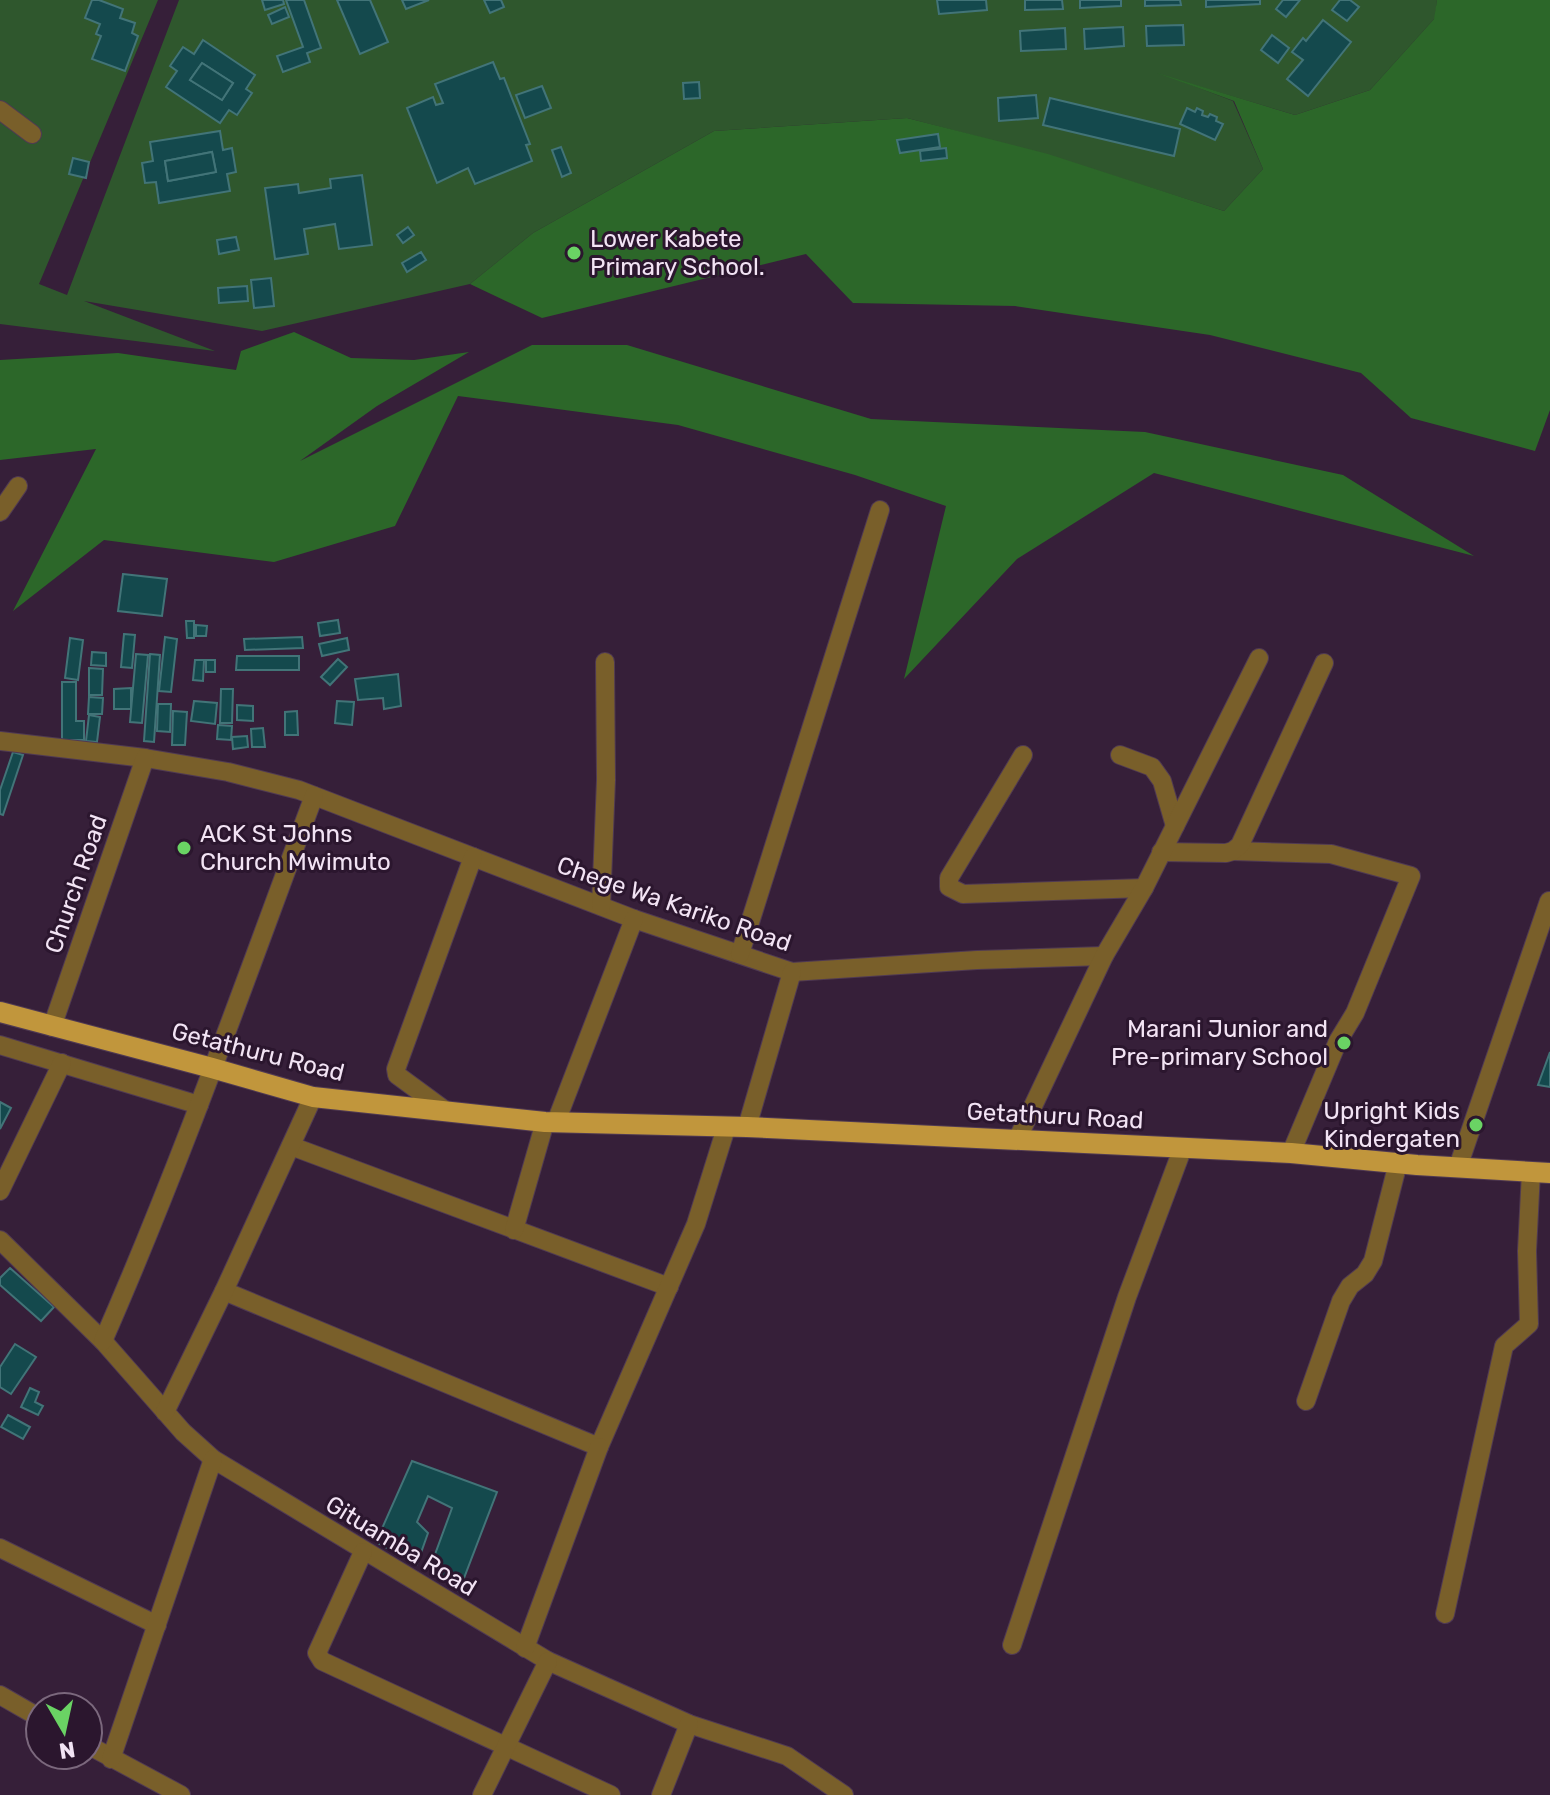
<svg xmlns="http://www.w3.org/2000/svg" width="1550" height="1795" viewBox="0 0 1550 1795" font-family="Rubik,sans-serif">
<rect width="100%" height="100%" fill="#361f39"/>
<path fill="#2f572d" d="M0,0H158L39,284L67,295L179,0H1437L1435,18L1370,90L1295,115L1178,80L1233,101L1263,169L1224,211L1048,155L907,118L714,131L533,233L470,284L262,331L84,301L215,351L0,324Z"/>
<g fill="#2c6729">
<path d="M1437,0H1550V410L1535,451L1411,418L1361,373L1210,335L1015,306L853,303L806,254L542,318L470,284L533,233L714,131L907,118L1048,154L1224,211L1263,169L1234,101L1157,73L1295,115L1370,90L1434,19Z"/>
<path d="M294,332L351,358L414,360L469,352L377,406L300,461L532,345H627L871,419L1145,432L1343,475L1474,556L1154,473L1017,559L904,679L946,506L855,475L678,425L458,396L395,526L274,562L104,540L13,611L96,449L0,460V360L118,353L236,370L241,351Z"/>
</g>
<g fill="#14494d" stroke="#427478" stroke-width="2" fill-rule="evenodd">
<path d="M92,0H99L123,9L120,18L135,23L132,33L138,36L125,71L92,59L101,36L96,34L100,24L85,18Z"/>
<path d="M262,0H283L284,4L265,10Z"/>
<path d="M286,0H304L321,48L307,53L310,62L283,72L277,56L303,47Z"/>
<path d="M337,0H370L388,42L360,54Z"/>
<path d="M402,0H429L406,9Z"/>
<path d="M484,0H501L504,7L490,13Z"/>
<path d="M937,0H986L987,10L939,14Z"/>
<path d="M1025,0H1062L1063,9L1025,10Z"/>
<path d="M1080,0H1121V6L1080,8Z"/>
<path d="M1145,0H1180L1181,5L1145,6Z"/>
<path d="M1206,0H1260V4L1206,7Z"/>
<path d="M1283,0H1300L1286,17L1276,9Z"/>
<path d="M1340,0H1350L1359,7L1347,21L1332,10Z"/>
<path d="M285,7L289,17L272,24L268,15Z"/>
<path d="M1323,20L1351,42L1308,96L1287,79L1303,60L1292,52L1303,38L1306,41Z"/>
<path d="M1183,25L1184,45L1147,46L1146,26Z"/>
<path d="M1123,27L1124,46L1085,49L1084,29Z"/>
<path d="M1065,28L1066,49L1021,51L1020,31Z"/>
<path d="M1272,35L1289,48L1278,63L1261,50Z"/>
<path d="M203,40L255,75L246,89L252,93L237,115L229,110L220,123L166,87L177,71L170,66L183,47L194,54ZM202,63L233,83L222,100L190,80Z"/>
<path d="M493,62L500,79L504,78L530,144L526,145L532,161L475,184L468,168L437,183L407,108L433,97L436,105L443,103L435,84Z"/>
<path d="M202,63L233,83L222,100L190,80Z"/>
<path d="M699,82L700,98L684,99L683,83Z"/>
<path d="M542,86L551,108L525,118L516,95Z"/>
<path d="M1036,95L1038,118L999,121L998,98Z"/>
<path d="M1050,98L1180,129L1174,156L1043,125Z"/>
<path d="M1187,108L1195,112L1197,108L1203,111L1202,115L1208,117L1210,114L1217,117L1216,121L1223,124L1215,140L1180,124Z"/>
<path d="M220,131L223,150L232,148L236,172L227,174L230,191L159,203L156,182L145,183L142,163L153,161L150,142ZM212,152L216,172L168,181L165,161Z"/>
<path d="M938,134L940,147L900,153L897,140Z"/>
<path d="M561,147L571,173L562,177L552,150Z"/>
<path d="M946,148L947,158L921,161L920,151Z"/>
<path d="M212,152L216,172L168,181L165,161Z"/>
<path d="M73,158L89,162L86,178L69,174Z"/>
<path d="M362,175L372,245L339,249L335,224L304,229L308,254L275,259L265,188L298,184L299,193L331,188L330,179Z"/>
<path d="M408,227L414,235L403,243L397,235Z"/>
<path d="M236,237L239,250L219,254L217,240Z"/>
<path d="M421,252L426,260L407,272L402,263Z"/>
<path d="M271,278L274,306L254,308L251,280Z"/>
<path d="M247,286L248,301L219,303L218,288Z"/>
<path d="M123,574L167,579L162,616L118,611Z"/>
<path d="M338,620L340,633L320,636L318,623Z"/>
<path d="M186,621H194V638H187Z"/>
<path d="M196,625L207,626L206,636H196Z"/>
<path d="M124,634L135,635L132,668L121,667Z"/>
<path d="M165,637L177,639L171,692L159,691Z"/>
<path d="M302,637L303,648L245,650L244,639Z"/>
<path d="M70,638L83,640L78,680L65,678Z"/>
<path d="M347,638L349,650L322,656L319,644Z"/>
<path d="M92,652L106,653V666L91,665Z"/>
<path d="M136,654L148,655L142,723L130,722Z"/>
<path d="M150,654L160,655L154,742L144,741Z"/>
<path d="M237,656H299V670H236Z"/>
<path d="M338,659L347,667L330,685L321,677Z"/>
<path d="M195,660H204L203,681L193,680Z"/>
<rect x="206" y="660" width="9" height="12"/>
<path d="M89,668L103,669L102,695H89Z"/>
<path d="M398,674L401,706L384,709L383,698L358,700L355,679Z"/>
<path d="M62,682H76V721H84V740H62Z"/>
<path d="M131,688V709H114V689Z"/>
<path d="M221,689H233L232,723H220Z"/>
<path d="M89,697L103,698L102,714H88Z"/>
<path d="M194,701L217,703L215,724L191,721Z"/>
<path d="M337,701L354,702L352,725L335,723Z"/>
<path d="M158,704H171L170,732L157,731Z"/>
<path d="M237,705L253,706V721L237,720Z"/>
<path d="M173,711L187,712L185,745H172Z"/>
<path d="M297,711L298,735H285V712Z"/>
<path d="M89,715L100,717L97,742L86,741Z"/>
<path d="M218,725L232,726L231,740L217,739Z"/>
<path d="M263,728L265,747H252L251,729Z"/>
<path d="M247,736L248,747L233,749L232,737Z"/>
<path d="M13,752L23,755L3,815L0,814V790Z"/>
<path d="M1550,1052V1087L1538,1085Z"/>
<path d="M0,1102L11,1108L0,1129Z"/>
<path d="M10,1268L54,1307L41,1321L0,1285V1278Z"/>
<path d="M15,1344L36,1357L11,1394L0,1387V1367Z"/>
<path d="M30,1388L39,1392L35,1402L43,1406L38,1415L21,1407Z"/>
<path d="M8,1415L30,1427L23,1439L1,1427Z"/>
<path d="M412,1461L497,1492L459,1591L430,1568L452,1508L428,1496L417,1522L428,1533L417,1564L376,1542Z"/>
</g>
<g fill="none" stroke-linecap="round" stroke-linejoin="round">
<defs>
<g id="minor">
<path d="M0,110L32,134"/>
<path d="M0,512L18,486"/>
<path d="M0,741L145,758L228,772L299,790L634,919L792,972L977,960L1104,956"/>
<path d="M1023,755L949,878V887L963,894L1144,888"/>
<path d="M1120,755L1152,767L1162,781L1175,826"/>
<path d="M1233,851L1331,854L1411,876L1355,1013L1338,1041L1291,1153"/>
<path d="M1161,852L1226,853L1233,851L1240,845L1324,663"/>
<path d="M601,906L606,780L605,662"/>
<path d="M740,954L880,510"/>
<path d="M52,1027L145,758"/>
<path d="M0,1045L199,1105"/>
<path d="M446,1111L397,1075L396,1069L473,857"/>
<path d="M556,1122L634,919"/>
<path d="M747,1127L792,972"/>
<path d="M1017,1140L1104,956L1144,888L1259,658"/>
<path d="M291,1146L669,1287"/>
<path d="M1458,1167L1549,901"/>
<path d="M0,1191L62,1063"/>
<path d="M514,1230L545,1122"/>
<path d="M0,1240L103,1341L183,1432L213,1459L548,1661L689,1724L787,1756L844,1795"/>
<path d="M224,1291L599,1447L696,1224L726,1128"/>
<path d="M103,1341C181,1163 246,978 314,796"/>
<path d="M1306,1401L1341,1301L1350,1286L1365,1274L1373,1261L1398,1163"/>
<path d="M165,1412L224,1291L313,1097"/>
<path d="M0,1548L157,1625"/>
<path d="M363,1552L317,1653L322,1661L611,1795"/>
<path d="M1445,1614L1504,1346L1529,1324L1527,1251L1531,1172"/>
<path d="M1012,1645L1127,1297L1182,1150"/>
<path d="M525,1648L599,1447"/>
<path d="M0,1695L40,1718"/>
<path d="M88,1745L181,1795"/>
<path d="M111,1759L213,1459"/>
<path d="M482,1795L548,1661"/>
<path d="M661,1795L689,1724"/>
</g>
<path id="major" d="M0,1012L212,1068L313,1097L545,1122L747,1127L1291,1153L1417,1165L1550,1173"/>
</defs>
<use href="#minor" stroke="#503a53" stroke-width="20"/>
<use href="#major" stroke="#503a53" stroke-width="22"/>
<use href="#minor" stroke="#795f2a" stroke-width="18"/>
<use href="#major" stroke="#c1963c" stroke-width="20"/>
</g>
<g fill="#6ad364" stroke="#2b162e" stroke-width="3">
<circle cx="574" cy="253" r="8"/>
<circle cx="184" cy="848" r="8"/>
<circle cx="1344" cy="1043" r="8"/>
<circle cx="1476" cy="1125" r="8"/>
</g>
<g text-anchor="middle" stroke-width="6" stroke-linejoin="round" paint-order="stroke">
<g font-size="24" fill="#f2e3f4" stroke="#2b162e" text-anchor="start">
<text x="590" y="247">Lower Kabete<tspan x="590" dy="28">Primary School.</tspan></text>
<text x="200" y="842">ACK St Johns<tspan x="200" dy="28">Church Mwimuto</tspan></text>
<text x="1328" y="1037" text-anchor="end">Marani Junior and<tspan x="1328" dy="28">Pre-primary School</tspan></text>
<text x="1460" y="1119" text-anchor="end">Upright Kids<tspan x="1460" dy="28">Kindergaten</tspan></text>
</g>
<g font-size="24" fill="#f2e3f4" stroke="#2b162e">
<text transform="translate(76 884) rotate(-71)" y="8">Church Road</text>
<text transform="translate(674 904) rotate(19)" y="8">Chege Wa Kariko Road</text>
<text transform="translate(258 1052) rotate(14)" y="8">Getathuru Road</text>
<text transform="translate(1055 1116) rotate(3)" y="8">Getathuru Road</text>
<text transform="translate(401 1546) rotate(31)" y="8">Gituamba Road</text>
</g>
</g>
<g transform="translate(64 1731) rotate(171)"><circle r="38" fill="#2b162e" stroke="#7b687d" stroke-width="2"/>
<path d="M0-6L14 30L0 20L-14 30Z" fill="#6ad364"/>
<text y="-12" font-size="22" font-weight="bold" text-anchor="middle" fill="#f2e3f4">N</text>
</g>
</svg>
